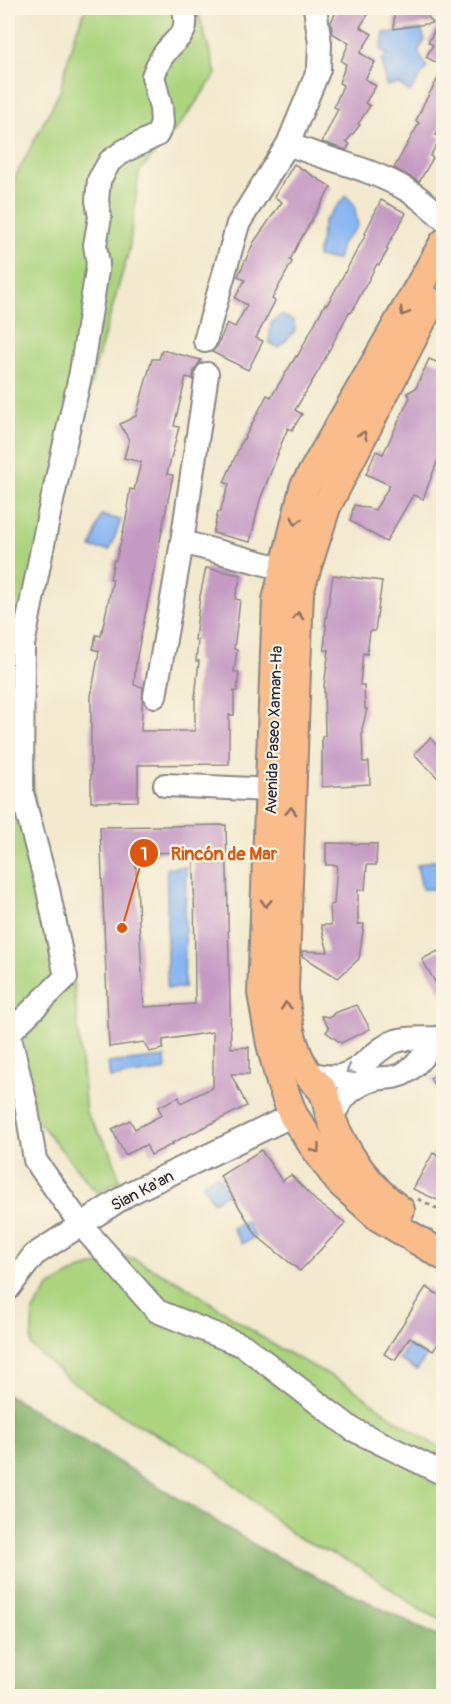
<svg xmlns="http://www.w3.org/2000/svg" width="451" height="1704" viewBox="0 0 451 1704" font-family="Pangolin,sans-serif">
<rect width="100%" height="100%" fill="#fcf5e5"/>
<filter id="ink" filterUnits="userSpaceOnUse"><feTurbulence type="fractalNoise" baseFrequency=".0167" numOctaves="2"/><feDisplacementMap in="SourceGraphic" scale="12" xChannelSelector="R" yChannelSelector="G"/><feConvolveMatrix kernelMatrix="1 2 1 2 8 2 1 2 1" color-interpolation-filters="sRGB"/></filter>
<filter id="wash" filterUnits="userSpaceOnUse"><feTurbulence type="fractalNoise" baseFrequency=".008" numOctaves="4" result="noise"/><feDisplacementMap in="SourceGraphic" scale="24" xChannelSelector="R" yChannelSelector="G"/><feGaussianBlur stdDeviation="1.35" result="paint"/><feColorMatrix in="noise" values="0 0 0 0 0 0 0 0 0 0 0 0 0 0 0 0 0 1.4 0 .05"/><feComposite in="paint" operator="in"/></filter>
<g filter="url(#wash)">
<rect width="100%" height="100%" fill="#f2e9ce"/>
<g fill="#acd47f" stroke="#677b5d" stroke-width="1.5">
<path d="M86,8H197L216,74L185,118L139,172L129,250L92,378L36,620L28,736L38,832L73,977L86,1113L111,1152L120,1181L96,1192L32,1114L15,1026L8,1011V191L60,91L74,36Z"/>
<path d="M128,1256L181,1283L277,1347L348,1385L393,1418L443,1450V1620L422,1611L360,1567L295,1536L206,1461L129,1420L67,1378L31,1346L33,1311L49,1287L79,1270Z"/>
</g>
<path fill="#89b66e" stroke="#566c54" stroke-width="1.5" d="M8,1395L265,1551L443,1639V1696H8Z"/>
<g fill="#87b6f2" stroke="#546c96" stroke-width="1.5">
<path d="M421,29L425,40L418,51L427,67L410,92L399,84L386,86L382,60L388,54L381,50L384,33Z"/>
<path d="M346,196L354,204L358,226L341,244L337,260L317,257L324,221Z"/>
<path d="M281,315L294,321L295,331L279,347L269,343L271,323Z"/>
<path d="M101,515L121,520L110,550L91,548Z"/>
<path d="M443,858V898L438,899L436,889H422L417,865Z"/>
<path d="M186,867L184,988H167V868Z"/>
<path d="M165,1057L166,1070L110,1078L108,1063Z"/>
<path d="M217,1175L228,1193L213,1202L202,1183Z"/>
<path d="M246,1221L255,1237L242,1244L232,1228Z"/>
<path d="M408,1345L426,1356L417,1370L399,1360Z"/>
</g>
<g id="blocks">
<g fill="#c59bc4" fill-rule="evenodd">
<path d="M338,8H372L360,27L372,34L360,53L375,62L365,79L376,86L365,103L370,106L358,124L360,125L346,142L350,144L346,150L322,142L338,109L334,107L343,85L339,83L346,64L341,61L349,43L332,33L331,22Z"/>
<path d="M394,8H421L433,23L394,29Z"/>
<path d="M444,15V67L426,57L433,45L428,42Z"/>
<path d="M444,68V123L436,135L441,138L430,156L433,158L419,182L394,168L419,123L416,121L424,103Z"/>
<path d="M294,164L331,187L299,242L290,260L292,262L272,299L275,301L256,338L263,341L248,370L212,352L218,345L227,323L235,327L247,305L235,298L245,280L238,276L254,242L282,202L274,197Z"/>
<path d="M381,200L406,213L386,249L388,250L379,265L377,264L351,313L349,312L319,370L295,410L302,414L292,430L288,428L277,454H278L260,500L250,542L213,533L218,512H220L229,484L224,482L243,439H244L267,395L271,397L296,356L297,357L325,304L327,305L366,234L365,233Z"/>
<path d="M162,350L201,360L194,371L193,379L186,377L174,426L179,427L167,474L173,475L136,661L134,685L143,687L141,731H195V698L199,661H196L198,640H195L200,596L206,568L241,575L235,599L240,600L234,649L237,650L234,672H239L237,691H234V715H229V764L138,765V801L91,802V696L99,651L93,649L96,635L101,636L113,579H110L114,560H116L122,537L128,509L127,508L130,489L134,490L141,462L124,458L129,440L120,424L136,416L152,359H159Z"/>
<path d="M429,359L444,365V444L423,499L413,495L386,542L350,521L354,505L375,510L390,485L366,474L376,451L383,454L410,397L407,393L416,388Z"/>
<path d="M333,575L382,581L375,631H370L367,654L363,653L360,685H364L365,709H367L362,729L363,762H369L370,784L322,787V736H325L324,686L329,650H324L326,625H325Z"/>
<path d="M430,738L444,752V784L414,754Z"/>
<path d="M226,825L231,1048L249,1047V1074H231L247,1106L172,1143L173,1144L151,1155L146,1145L125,1155L112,1129L130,1120L135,1129L162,1115L158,1107L179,1097L181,1103L213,1087V1032L163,1040V1049L149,1052L144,1042L109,1047L100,827ZM194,852L195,1004L144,1007L135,853Z"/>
<path d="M326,843L377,844L376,865H367L365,890H358V924H364L359,959L338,978L302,956V951L328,952L321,925H331L330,905L334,904L337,865H326Z"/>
<path d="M444,948V998L422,959Z"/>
<path d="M357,1005L370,1029L341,1043L326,1032L329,1028L321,1016L331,1017L334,1013Z"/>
<path d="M444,1071V1103L430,1078Z"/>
<path d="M261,1150L282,1181L291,1175L316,1201L346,1223L300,1271L257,1236L220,1176Z"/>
<path d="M433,1153L444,1159V1203L413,1189Z"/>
<path d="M426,1287L444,1298V1335L433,1351L410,1337L395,1360L384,1354Z"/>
</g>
</g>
</g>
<g filter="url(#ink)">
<use href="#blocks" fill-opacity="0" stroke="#8a8684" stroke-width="1.5"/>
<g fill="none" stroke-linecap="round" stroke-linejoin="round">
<defs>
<g id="minor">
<path d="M184,8C189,38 179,33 164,54C159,60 156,69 153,76L161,108L162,124L157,135L124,151L110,161L99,180L97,201L100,217L95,245L98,264L81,372L49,514L23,645L22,793L48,890L66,977L9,1033L26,1104L35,1160L81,1225L157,1311L244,1346L352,1429L444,1474"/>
<path d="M288,144C328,160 370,168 407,190C420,197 432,209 444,219"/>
<path d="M205,341L238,224L288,144L319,69L320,43L315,8"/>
<path d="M182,542L284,569"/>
<path d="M155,696L182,542L207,374"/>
<path d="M165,785L271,790"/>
<path d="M307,1073C318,1075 329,1078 340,1076C362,1072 375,1048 396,1041C409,1037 425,1039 439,1038"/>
<path d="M332,1118C341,1098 353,1085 376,1079C385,1077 394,1079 403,1074C420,1065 428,1046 444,1035"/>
<path d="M8,1289L34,1255L130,1193L293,1115"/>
</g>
<g id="major">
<path d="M444,243L304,488L277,600L262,993L271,1044L281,1083L293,1115L313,1145L339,1181L379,1217L444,1256"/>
<path d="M400,1210C371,1190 343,1151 331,1118C328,1109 328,1100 323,1091C319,1085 312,1080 308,1074C292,1051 286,1016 284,989L299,591L326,507L431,302"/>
</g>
</defs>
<use href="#minor" stroke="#8a8684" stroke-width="26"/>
<use href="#major" stroke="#8a8684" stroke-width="32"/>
<g stroke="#8a8684" stroke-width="3" stroke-dasharray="4.5 4.5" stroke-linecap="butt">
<path d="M8,24L14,8"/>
<path d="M418,1199L444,1212"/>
</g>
<use href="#minor" stroke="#fff" stroke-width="22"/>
<use href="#major" stroke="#f9bc8a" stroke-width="28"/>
</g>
<defs><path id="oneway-chevron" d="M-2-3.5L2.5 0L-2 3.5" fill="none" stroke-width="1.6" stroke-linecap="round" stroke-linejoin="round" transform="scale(1.5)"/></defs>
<g stroke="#8e6f62">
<use href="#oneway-chevron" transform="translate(404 312) rotate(120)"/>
<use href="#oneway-chevron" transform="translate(363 435) rotate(-63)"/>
<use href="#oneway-chevron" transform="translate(296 521) rotate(104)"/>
<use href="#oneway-chevron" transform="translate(298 616) rotate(-88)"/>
<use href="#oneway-chevron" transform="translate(291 811) rotate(-88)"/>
<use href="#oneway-chevron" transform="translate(266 903) rotate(93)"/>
<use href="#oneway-chevron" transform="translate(286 1006) rotate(-96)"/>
<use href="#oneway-chevron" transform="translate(316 1149) rotate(55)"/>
</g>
<use stroke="#9c9ca7" href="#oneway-chevron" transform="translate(350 1070) rotate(151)"/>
</g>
<g text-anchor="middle" stroke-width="4.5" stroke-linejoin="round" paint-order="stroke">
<g font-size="16" fill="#22223b" stroke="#fcf5e5">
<text transform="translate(273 730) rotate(-88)" y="6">Avenida Paseo Xaman-Ha</text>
<text transform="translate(142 1190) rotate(-28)" y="6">Sian Ka'an</text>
</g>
</g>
<path fill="none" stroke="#de560e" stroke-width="2" d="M122 928L144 853"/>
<g fill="#de560e" stroke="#fcf5e5" stroke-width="2">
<circle cx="122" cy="928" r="6"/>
<circle cx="144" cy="853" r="15"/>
</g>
<g font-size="18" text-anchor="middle" font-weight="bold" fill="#fff">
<text x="144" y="860">1</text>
</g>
<g font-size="18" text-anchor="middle" font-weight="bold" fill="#de560e" stroke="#fcf5e5" stroke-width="4.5" stroke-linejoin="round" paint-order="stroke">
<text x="224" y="860">Rincón de Mar</text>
</g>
<rect width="451" height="1704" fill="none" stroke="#fcf5e5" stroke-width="30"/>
</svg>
